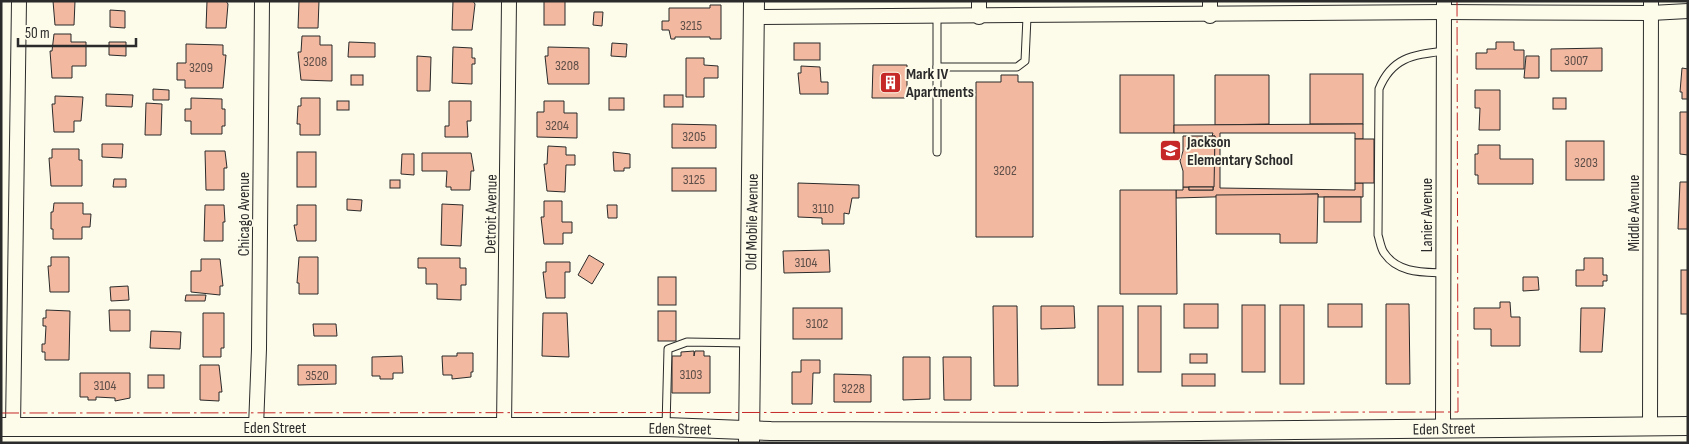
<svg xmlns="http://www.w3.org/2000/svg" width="1689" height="444" viewBox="0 0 1689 444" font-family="'Sofia Sans Condensed',sans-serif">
<rect width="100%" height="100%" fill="#fdfbea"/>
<g fill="#f2b8a0" stroke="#2b2b2b">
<path d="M53,1H75L74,25H55Z"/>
<path d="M207,1H226L228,4L226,28H206Z"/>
<path d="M299,1H319L318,28H298Z"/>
<path d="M453,1H473L475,4L472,30H452Z"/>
<rect x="544" y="1" width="21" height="24"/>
<path d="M710,5H721V39H710V37H675V39H671L669,30H662V21H669V8H710Z"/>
<path d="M110,10L125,11V28L110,27Z"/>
<path d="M594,12H603L602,26L593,25Z"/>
<path d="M54,34H71V42H86V66H72V78H52L50,51H52Z"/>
<path d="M302,36H320V45H332V81L301,80L298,52H301Z"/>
<path d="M109,42H126V56L109,55Z"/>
<path d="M349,42L375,43V57H348Z"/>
<path d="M1496,42H1514V50H1524V69H1476V53H1487V49H1496Z"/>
<path d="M612,43L627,44L626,57L611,56Z"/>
<rect x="794" y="43" width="26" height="17"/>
<path d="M186,44L223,45V55H226L223,88H185V80H177V63H186Z"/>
<path d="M453,47L472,48V58H475V64H472V84L452,83Z"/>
<path d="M548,47L589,48V84H548L545,56H548Z"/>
<path d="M1602,48V71H1551V49Z"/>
<path d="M417,56L431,57L430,91H417Z"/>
<path d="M1526,56H1539V78H1524Z"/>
<path d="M686,58H704V65L718,66V78H704V97H686Z"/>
<path d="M873,65H907V98H872Z"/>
<path d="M801,66L820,67L821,82H828V94H800L798,73H801Z"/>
<path d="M1682,68L1688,69V99H1682V92H1680Z"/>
<rect x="1310" y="74" width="53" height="50"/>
<rect x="351" y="75" width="12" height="10"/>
<path d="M1001,75H1018V82H1033V237H976V82H1001Z"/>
<rect x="1120" y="75" width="54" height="58"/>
<path d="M1215,75H1269V124L1215,125Z"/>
<path d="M153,89L169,90V100H153Z"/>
<path d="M1475,90H1500V130H1479L1480,108H1475Z"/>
<path d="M106,94L133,95L132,107L106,106Z"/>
<rect x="664" y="95" width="19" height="12"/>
<path d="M55,96L83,97L81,121H74V132H54L52,104H55Z"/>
<path d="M191,98L222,99V109H225V126H222V134H191V121H185V109H191Z"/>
<path d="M301,98H320V135H300V124H297L298,106H301Z"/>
<rect x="609" y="98" width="15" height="12"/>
<rect x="1553" y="98" width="13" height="11"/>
<rect x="337" y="101" width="12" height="9"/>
<path d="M449,101H471V121H467L468,137H445V126H449Z"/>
<path d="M544,101H564V113H577V138L537,137V112H544Z"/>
<path d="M146,103L162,104L161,135H145Z"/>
<path d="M1680,112H1688V155L1680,154Z"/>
<path d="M672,124L716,125V148H672Z"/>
<path d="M1363,124V139H1355V133H1220V188L1355,190V183H1363V197H1318V194L1176,198V190H1183V187H1189V190H1213L1215,136H1212L1213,133H1174V125Z"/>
<path d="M1183,136H1215L1214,187H1183V171L1180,161L1183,151Z"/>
<rect x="1355" y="139" width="19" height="44"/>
<rect x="1566" y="141" width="38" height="39"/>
<path d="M102,144H123L122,158L102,157Z"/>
<path d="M1478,145H1500V159H1533V184H1478V175H1475V154H1478Z"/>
<path d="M548,146L566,147V155H575V165H566L565,192L547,191L544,164H547Z"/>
<path d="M52,149H79V160H82V186H51L49,158H52Z"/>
<path d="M205,151H225L227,168H224V190H206Z"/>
<rect x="297" y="152" width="19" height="35"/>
<path d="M613,152L630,154V168H624V171H614Z"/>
<path d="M422,153H471L474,171H471L470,190H451V187H446L447,171H422Z"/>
<path d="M402,154H414V175L401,174Z"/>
<rect x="672" y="168" width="44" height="23"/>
<path d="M114,179H126V187H113Z"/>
<rect x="390" y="180" width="10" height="8"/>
<path d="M1680,182H1688V229H1678Z"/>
<path d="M798,183L859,185V198H852L849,214L844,213V224H822V218L798,217Z"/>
<rect x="1189" y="187" width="24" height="3"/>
<path d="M1120,190H1176L1177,294H1120Z"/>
<path d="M1318,194L1317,243H1280V234H1216V195Z"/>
<rect x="1324" y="197" width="37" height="25"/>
<path d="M347,199L362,200L361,211L347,210Z"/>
<path d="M544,201H562V222H572V233H563V244H544L541,217H544Z"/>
<path d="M54,203H83V214H91L90,227H82V239H53V229H51V212H53Z"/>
<path d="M442,204L463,205L461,246L441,245Z"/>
<path d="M205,205H224L225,222H223V241H204Z"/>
<path d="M297,205H316V241H297L294,225H297Z"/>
<path d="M607,205H617V218H608Z"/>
<path d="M829,250L830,272L784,273L783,251Z"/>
<path d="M589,255L604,264L592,284L578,275Z"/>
<path d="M51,257H69V292H50L48,266H51Z"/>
<path d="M299,257H318V294H299V283H297Z"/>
<path d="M418,258H460V268H466V285H461V300L437,299V284H426V268H418Z"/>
<path d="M1584,258H1603V275H1607V281H1603V286H1576V270H1584Z"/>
<path d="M201,259H220L223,286H220V295L191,292V271H201Z"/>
<path d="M546,262H570V272H565V298H546L543,272H546Z"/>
<rect x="1681" y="270" width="7" height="44"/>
<rect x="658" y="277" width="18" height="28"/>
<path d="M1523,277H1538L1539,290L1523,291Z"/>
<path d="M128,286L129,300L111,301L110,287Z"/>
<path d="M186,295H206L205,301H185Z"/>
<path d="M1500,302H1510L1511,317H1520V346H1491V329H1474V308H1500Z"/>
<rect x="1184" y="304" width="34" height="24"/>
<rect x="1328" y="304" width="34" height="23"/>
<path d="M1386,304H1409L1410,384H1386Z"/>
<rect x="1242" y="305" width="23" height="67"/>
<rect x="1280" y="305" width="24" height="79"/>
<path d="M993,306H1017L1018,386H994Z"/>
<path d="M1041,306H1074L1075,328L1041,329Z"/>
<rect x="1098" y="306" width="25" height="79"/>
<rect x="1138" y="306" width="23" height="66"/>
<rect x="793" y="308" width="49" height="31"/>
<path d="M1581,308H1605L1602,352H1580Z"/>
<path d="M46,310L70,311L69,360H45V352H42V344H45L46,326H43V318H46Z"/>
<path d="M109,310H130V331H110Z"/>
<rect x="658" y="311" width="18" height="30"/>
<path d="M203,313H224V348H221V357H203Z"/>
<path d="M543,313H567L569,357L542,356Z"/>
<path d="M313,324H336L337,336H314Z"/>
<path d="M151,331L181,332L180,349L150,348Z"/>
<path d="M694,351V356L695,351H704V356H710V393H672V356H681V352Z"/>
<path d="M457,353H473V372H471V377L452,379V375H443L442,356H457Z"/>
<rect x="1190" y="354" width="17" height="9"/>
<path d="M402,356L403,373H393V379H380V376H372V357Z"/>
<path d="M903,357H930V399L903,400Z"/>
<path d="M943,357H971V400H944Z"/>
<path d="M801,360H820V373H813L812,404H792V372H801Z"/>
<path d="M200,365H219L222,392H219V401L200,400Z"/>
<path d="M298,365H336V384L298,385Z"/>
<path d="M80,373H130V398L115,401V398L96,397V400H88V397H80Z"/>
<path d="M834,374L871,375V402H834Z"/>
<rect x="1182" y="374" width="33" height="12"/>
<rect x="148" y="375" width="16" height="13"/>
</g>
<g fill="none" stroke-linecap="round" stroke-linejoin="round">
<defs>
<g id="service">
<path d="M937,67H1017L1025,61L1027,17"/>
<path d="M937,152V17"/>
<path d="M1443,273C1423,272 1398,273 1385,254C1381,250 1380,241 1378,235L1379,89C1392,57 1413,55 1444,51"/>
<path d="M666,427L668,349L687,342L748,343"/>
</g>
<g id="minor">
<path d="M1210,1V16"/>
<path d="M753,17L1444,12L1651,13L1688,11"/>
<path d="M979,17V1"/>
<path d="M1650,426L1651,1"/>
<path d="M13,427L19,1"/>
<path d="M256,427L259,349L262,1"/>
<path d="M504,427L509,1"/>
<path d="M1443,428L1444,1"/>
</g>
<path id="tertiary" d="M1,427H666L771,431L1100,432L1688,426"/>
<path id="secondary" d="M749,443L754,1"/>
</defs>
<use href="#service" stroke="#2b2b2b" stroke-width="9"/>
<use href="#minor" stroke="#2b2b2b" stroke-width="16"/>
<use href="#tertiary" stroke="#2b2b2b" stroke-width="20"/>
<use href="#secondary" stroke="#2b2b2b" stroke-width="22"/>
<use href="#service" stroke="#fdfbea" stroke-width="7"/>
<use href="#minor" stroke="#fdfbea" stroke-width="14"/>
<use href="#tertiary" stroke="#fdfbea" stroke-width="18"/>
<use href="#secondary" stroke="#fdfbea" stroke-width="20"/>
<path stroke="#c62828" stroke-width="1" stroke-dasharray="18 4 2.5 4" stroke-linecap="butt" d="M1,413L1458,412L1457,1"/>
</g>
<defs>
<symbol id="building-square" viewBox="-11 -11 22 22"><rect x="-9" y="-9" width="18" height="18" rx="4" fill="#c62828" stroke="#fdfbea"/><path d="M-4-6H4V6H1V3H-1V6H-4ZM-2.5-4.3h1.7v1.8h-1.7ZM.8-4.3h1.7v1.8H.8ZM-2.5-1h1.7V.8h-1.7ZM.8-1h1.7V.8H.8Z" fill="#fff"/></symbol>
<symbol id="school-square" viewBox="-11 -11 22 22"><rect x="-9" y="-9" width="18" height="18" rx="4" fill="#c62828" stroke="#fdfbea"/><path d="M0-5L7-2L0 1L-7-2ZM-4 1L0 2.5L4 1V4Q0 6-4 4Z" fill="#fff"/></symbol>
</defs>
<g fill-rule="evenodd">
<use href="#building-square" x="878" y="70" width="25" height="25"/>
<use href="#school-square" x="1158" y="138" width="25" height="25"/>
</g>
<g text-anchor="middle" stroke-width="4" stroke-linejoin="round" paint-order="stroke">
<g font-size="14" fill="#5d4e48">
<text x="691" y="30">3215</text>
<text x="1576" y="65">3007</text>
<text x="315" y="66">3208</text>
<text x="567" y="70">3208</text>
<text x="201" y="72">3209</text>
<text x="557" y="130">3204</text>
<text x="694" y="141">3205</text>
<text x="1586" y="167">3203</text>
<text x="1005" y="175">3202</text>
<text x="694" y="184">3125</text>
<text x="823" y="213">3110</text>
<text x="806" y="267">3104</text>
<text x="817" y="328">3102</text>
<text x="691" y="379">3103</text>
<text x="317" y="380">3520</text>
<text x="105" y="390">3104</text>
<text x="853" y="393">3228</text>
</g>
<g font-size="16" font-weight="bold" fill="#2b2b2b" stroke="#fdfbea" text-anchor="start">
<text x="906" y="79">Mark IV<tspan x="906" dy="18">Apartments</tspan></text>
<text x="1187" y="147">Jackson<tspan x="1187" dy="18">Elementary School</tspan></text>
</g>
<g font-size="16" fill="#2b2b2b" stroke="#fdfbea">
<text transform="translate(1633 213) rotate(-90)" y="6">Middle Avenue</text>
<text transform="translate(243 214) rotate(-90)" y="6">Chicago Avenue</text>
<text transform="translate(490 214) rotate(-89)" y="6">Detroit Avenue</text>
<text transform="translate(1426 215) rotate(-90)" y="6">Lanier Avenue</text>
<text transform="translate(751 222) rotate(-89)" y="6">Old Mobile Avenue</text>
<text x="275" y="433">Eden Street</text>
<text transform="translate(680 428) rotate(1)" y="6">Eden Street</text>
<text transform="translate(1444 428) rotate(-1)" y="6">Eden Street</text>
</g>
</g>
<rect width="1689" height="444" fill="none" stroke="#2b2b2b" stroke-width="5"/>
<path d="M18 38v8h118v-8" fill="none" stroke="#2b2b2b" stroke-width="2.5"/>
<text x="25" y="38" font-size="15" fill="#2b2b2b" stroke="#fdfbea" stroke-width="4" paint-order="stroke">50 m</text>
</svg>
